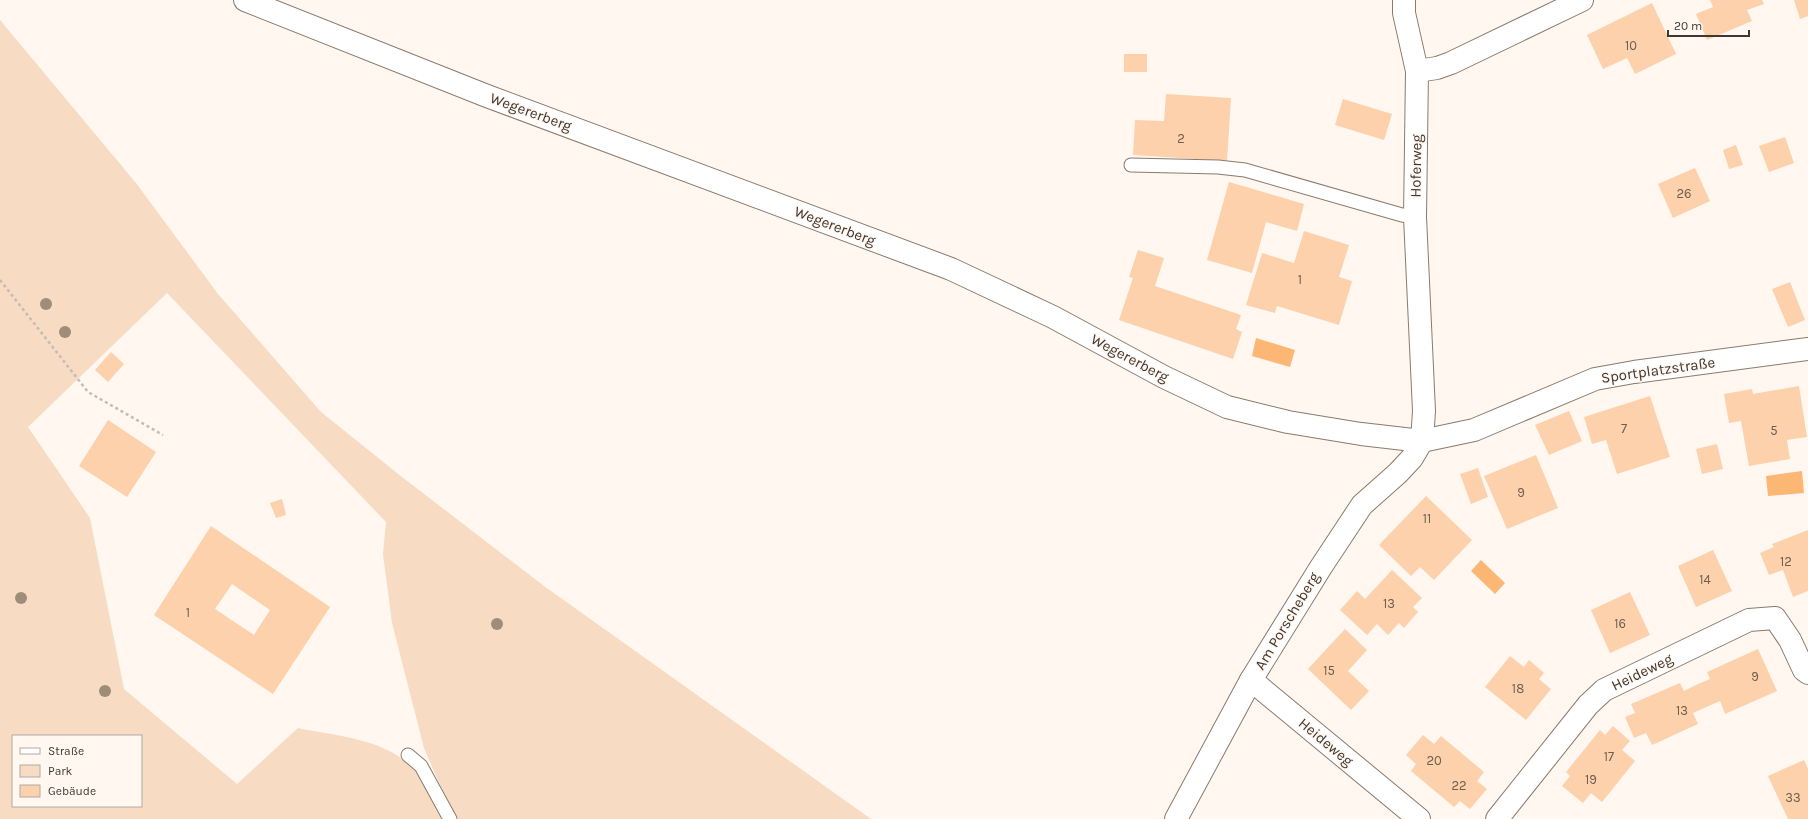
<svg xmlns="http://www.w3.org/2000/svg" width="1808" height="819" viewBox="0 0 1808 819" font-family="Karla,sans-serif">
<rect width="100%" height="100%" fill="#fff7f0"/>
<path fill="#f7dbc2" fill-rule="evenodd" d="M0,20L136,183L218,294L321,412L402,477L544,586L871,819H458L440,785L424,748L392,623L383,554L386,522L167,293L28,427L90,518L124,689L237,784L298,728C340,737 395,739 421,778C429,791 435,806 442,819H0ZM13,736H141V806H13Z"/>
<g fill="#fdb775">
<path d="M1256,338L1295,350L1290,367L1252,356Z"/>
<path d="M1802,471L1804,493L1768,496L1766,476Z"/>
<path d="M1481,560L1505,583L1495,594L1471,571Z"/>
</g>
<g fill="#fcd1ab" fill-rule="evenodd">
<path d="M1710,0H1762L1764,4L1747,10L1752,21L1707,40L1696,14L1713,7Z"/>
<path d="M1794,0H1808V16L1800,19Z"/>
<path d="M1652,3L1676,54L1635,74L1627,58L1603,69L1587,35Z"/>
<rect x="1124" y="54" width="23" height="18"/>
<path d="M1166,94L1231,98L1227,161L1133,155L1135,120L1164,121Z"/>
<path d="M1343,99L1392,114L1384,140L1335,125Z"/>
<path d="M1785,137L1794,163L1769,172L1759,146Z"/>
<path d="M1736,145L1743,165L1729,169L1723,150Z"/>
<path d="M1695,168L1710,201L1673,218L1658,184Z"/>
<path d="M1229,182L1304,204L1297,231L1266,222L1252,273L1207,260Z"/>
<path d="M1304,231L1349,245L1339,277L1352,281L1339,325L1277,306L1275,313L1246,305L1262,253L1294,263Z"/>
<path d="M1138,250L1164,258L1155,286L1241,315L1236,329L1242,332L1233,359L1119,320L1133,278L1129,277Z"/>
<path d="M1790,282L1805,320L1788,327L1772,289Z"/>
<path d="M111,352L124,364L108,382L95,370Z"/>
<path d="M1799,386L1807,437L1787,440L1790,459L1749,466L1741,421L1729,423L1724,394L1752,389L1753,394Z"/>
<path d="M1650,396L1670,457L1617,474L1606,440L1592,444L1584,417Z"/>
<path d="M1569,411L1582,441L1549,455L1535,425Z"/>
<path d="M108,420L156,452L127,497L79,466Z"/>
<path d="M1717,444L1723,469L1702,474L1696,449Z"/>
<path d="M1536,455L1558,508L1507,529L1484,476Z"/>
<path d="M1478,468L1488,497L1471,504L1460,474Z"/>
<path d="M1426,496L1472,540L1434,580L1420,567L1411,576L1379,545Z"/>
<path d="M282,499L286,515L276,518L270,503Z"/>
<path d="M211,526L330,607L273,694L154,615ZM232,584L270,610L254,635L215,609Z"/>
<path d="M1808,530V591L1793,597L1783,570L1769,575L1760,553L1774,547L1772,544Z"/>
<path d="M1713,550L1732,591L1696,607L1678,566Z"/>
<path d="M1392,570L1422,598L1413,607L1418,612L1404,628L1399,623L1388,635L1377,624L1367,635L1340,610L1357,591L1365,599Z"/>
<path d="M1630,592L1650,635L1610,653L1591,610Z"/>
<path d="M1345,629L1367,650L1348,671L1369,691L1351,710L1308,669Z"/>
<path d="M1758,649L1777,691L1725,714L1720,701L1693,713L1698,724L1652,745L1646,733L1634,738L1625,717L1635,713L1631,704L1680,683L1684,691L1698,684L1710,679L1707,672Z"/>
<path d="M1510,656L1524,667L1529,660L1544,673L1539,679L1551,689L1526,720L1485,687Z"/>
<path d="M1613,726L1630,741L1622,750L1635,761L1602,802L1591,793L1583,803L1562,786L1570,776L1566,772L1600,730L1605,735Z"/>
<path d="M1423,735L1434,744L1441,736L1484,772L1477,781L1487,789L1470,809L1460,801L1454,807L1411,771L1416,764L1406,755Z"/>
<path d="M1804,760L1808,769V819H1788L1768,776Z"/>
</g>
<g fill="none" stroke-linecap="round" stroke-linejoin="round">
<defs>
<g id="service">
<path d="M1131,165L1218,167L1245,170L1402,215L1415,217"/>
<path d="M408,755L421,766L450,819"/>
</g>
<g id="minor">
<path d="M245,0L487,96L951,269L1053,317L1164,377L1227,407L1288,422L1361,434L1422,441L1474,430L1595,379L1634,372L1808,349"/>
<path d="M1417,71L1437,68L1451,63L1582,0"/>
<path d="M1251,680L1419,819"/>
<path d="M1176,819L1251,680L1321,567L1362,505L1398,473L1412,458L1422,441L1424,411L1415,217L1417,71L1404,13V0"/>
<path d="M1497,819L1588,705L1604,690L1749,620L1775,618L1790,640L1804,670L1808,673"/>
</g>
</defs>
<use href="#service" stroke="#8b7a6b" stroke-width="15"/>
<use href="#minor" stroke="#8b7a6b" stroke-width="24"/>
<path stroke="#c4bcb5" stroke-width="2.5" stroke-dasharray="3 3" stroke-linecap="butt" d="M0,280L88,392L163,435"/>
<use href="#service" stroke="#fff" stroke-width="13"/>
<use href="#minor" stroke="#fff" stroke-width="22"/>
</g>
<g fill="#9f8c79">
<circle cx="46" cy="304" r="6"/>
<circle cx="65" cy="332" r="6"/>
<circle cx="21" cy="598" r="6"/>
<circle cx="497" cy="624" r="6"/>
<circle cx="105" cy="691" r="6"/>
</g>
<g text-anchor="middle" stroke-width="3" stroke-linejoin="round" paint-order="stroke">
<g font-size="13" fill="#6e5e50">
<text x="1631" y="50">10</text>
<text x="1181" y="143">2</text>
<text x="1684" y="198">26</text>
<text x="1300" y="284">1</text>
<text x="1624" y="433">7</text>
<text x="1774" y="435">5</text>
<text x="1521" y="497">9</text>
<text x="1427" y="523">11</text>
<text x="1786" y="566">12</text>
<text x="1705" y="584">14</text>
<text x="1389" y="608">13</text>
<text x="188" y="617">1</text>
<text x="1620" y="628">16</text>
<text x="1329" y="675">15</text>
<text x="1755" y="681">9</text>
<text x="1518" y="693">18</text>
<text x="1682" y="715">13</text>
<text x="1609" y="761">17</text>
<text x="1434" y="765">20</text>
<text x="1591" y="784">19</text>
<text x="1459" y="790">22</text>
<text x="1793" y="802">33</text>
</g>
<g font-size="15" fill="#3f3731" stroke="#fff7f0">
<text transform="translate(531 112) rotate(20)" y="5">Wegererberg</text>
<text transform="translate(1416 166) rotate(-89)" y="5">Hoferweg</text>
<text transform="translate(835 226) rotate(21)" y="5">Wegererberg</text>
<text transform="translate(1130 358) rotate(28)" y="5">Wegererberg</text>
<text transform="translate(1658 370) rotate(-8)" y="5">Sportplatzstraße</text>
<text transform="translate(1287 621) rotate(-59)" y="5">Am Porscheberg</text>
<text transform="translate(1642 672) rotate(-26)" y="5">Heideweg</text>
<text transform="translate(1326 742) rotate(40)" y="5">Heideweg</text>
</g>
</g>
<rect x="12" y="735" width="130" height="72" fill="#fff7f0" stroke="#b2aaa4"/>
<rect x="20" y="748" width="20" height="6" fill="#ffffff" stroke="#b2aaa4"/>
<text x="48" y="755" font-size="12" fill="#3f3731">Straße</text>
<rect x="20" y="765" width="20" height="12" fill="#f7dbc2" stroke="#b2aaa4"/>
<text x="48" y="775" font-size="12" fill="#3f3731">Park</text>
<rect x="20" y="785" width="20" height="12" fill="#fcd1ab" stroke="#b2aaa4"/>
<text x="48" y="795" font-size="12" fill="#3f3731">Gebäude</text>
<path d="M1668 30v6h81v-6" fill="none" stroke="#3f3731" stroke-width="2"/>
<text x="1674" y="30" font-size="12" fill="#3f3731" stroke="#fff7f0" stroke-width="3" paint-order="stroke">20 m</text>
</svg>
